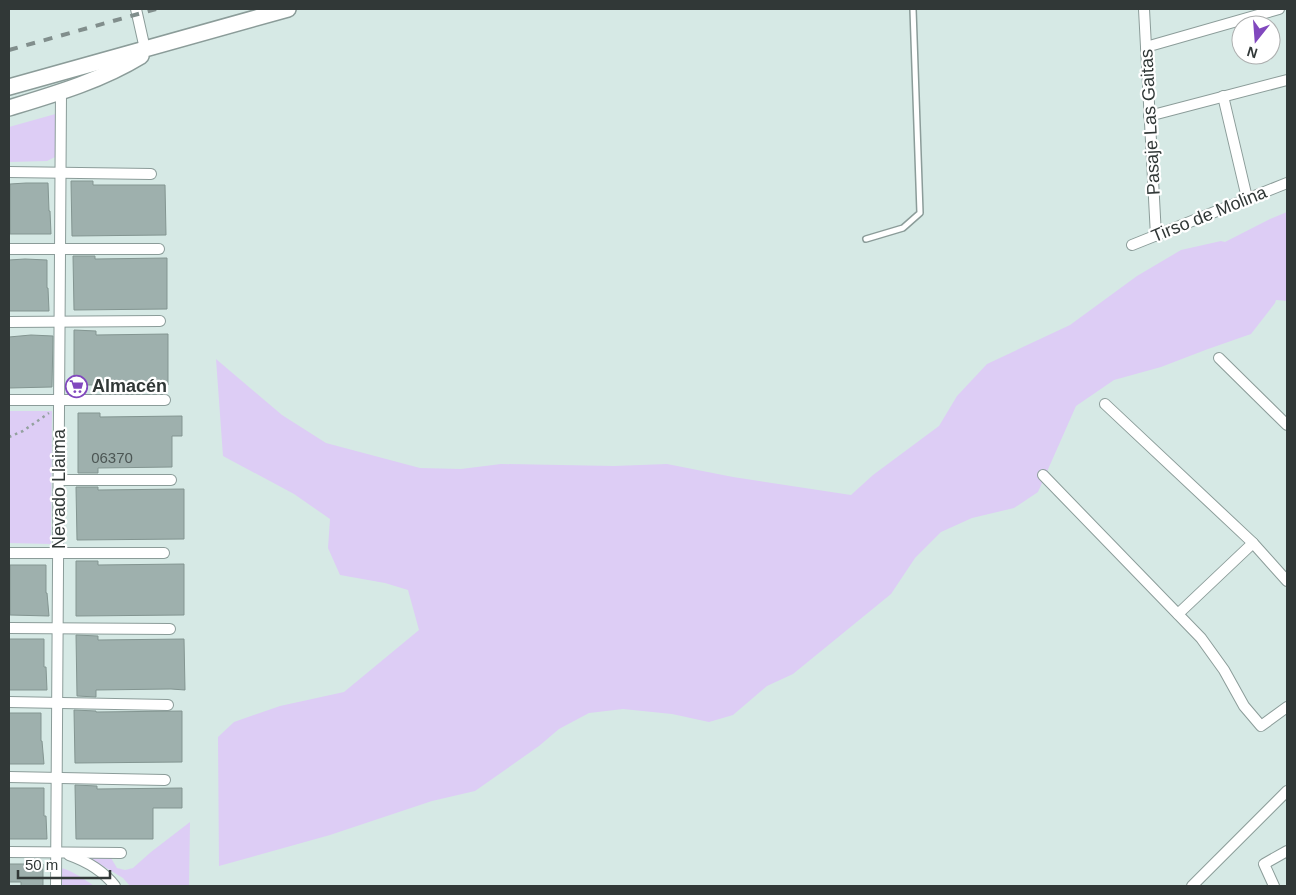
<svg xmlns="http://www.w3.org/2000/svg" width="1296" height="895" viewBox="0 0 1296 895" font-family="Helvetica,sans-serif">
<rect width="100%" height="100%" fill="#d6e9e5"/>
<g fill="#ddcdf5">
<path d="M59,113L57,156L47,161L9,162V127Z"/>
<path d="M1287,212V301L1276,300L1275,303L1251,334L1208,349L1161,367L1114,380L1076,406L1038,492L1014,508L972,518L941,532L915,558L891,594L793,674L767,686L733,715L709,722L672,714L623,709L589,713L559,729L539,746L475,791L432,801L330,835L219,866L218,737L234,722L280,706L344,692L419,630L408,590L385,583L340,575L328,548L330,519L294,494L223,456L216,359L282,415L326,443L420,468L461,469L501,464L614,466L667,464L733,477L851,495L873,475L939,426L957,396L987,364L1070,325L1137,276L1181,250L1221,241L1225,242L1270,219Z"/>
<path d="M9,411H52L51,544L9,543Z"/>
<path d="M190,822L189,886H130L123,878L88,857L111,858L117,868L125,870L133,868L151,852Z"/>
<path d="M61,868C73,871 84,879 94,886H60Z"/>
</g>
<g fill="#9eb0ad" stroke="#839591">
<path d="M71,181H93V185H165L166,235L72,236Z"/>
<path d="M26,183H48L49,211H50L51,234H10V184Z"/>
<path d="M73,256H95V259L167,258V309L74,310Z"/>
<path d="M25,259L47,260V288H48L49,311H9V260Z"/>
<path d="M74,330L96,331V335L168,334V385H74Z"/>
<path d="M31,335L53,336L52,387L9,388V337Z"/>
<path d="M78,413H100V417L182,416V436H172V467L98,468V473H78Z"/>
<path d="M76,487H98V490L184,489V539L77,540Z"/>
<path d="M76,561H98V565L184,564V615L76,616Z"/>
<path d="M10,565H46V593H47L49,616L10,615Z"/>
<path d="M76,635L98,636V640L184,639L185,690L171,689L96,690V697L77,696Z"/>
<path d="M9,639H44V667H46L47,690H9Z"/>
<path d="M74,710L96,711V712L182,711V762L75,763Z"/>
<path d="M9,713H41V741H42L44,764H9Z"/>
<path d="M75,785L97,786V789L182,788V808H153V839H76Z"/>
<path d="M9,788H44V816H46L47,839H9Z"/>
<path d="M9,864H43V886H21V882H9Z"/>
</g>
<g fill="none" stroke-linecap="round" stroke-linejoin="round">
<defs>
<path id="service" d="M866,239L903,228L920,213L913,9"/>
<g id="minor">
<path d="M136,9L145,49"/>
<path d="M1144,9L1156,236"/>
<path d="M1146,47L1279,9"/>
<path d="M1223,96L1247,198"/>
<path d="M1149,116L1287,80"/>
<path d="M9,172L151,174"/>
<path d="M1132,245L1287,183"/>
<path d="M9,249H159"/>
<path d="M9,322L160,321"/>
<path d="M1219,358L1287,425"/>
<path d="M9,400H165"/>
<path d="M1105,404L1253,543L1287,581"/>
<path d="M1043,475L1201,638L1224,670L1244,706L1261,726L1287,707"/>
<path d="M59,480H171"/>
<path d="M9,553H164"/>
<path d="M1178,614L1253,543"/>
<path d="M9,628L170,629"/>
<path d="M9,702L168,705"/>
<path d="M9,777L165,780"/>
<path d="M9,852L121,853"/>
<path d="M69,855C86,861 104,872 115,886"/>
<path d="M56,886L61,93"/>
<path d="M1192,886L1287,791"/>
<path d="M1274,886L1264,864L1287,851"/>
</g>
<g id="secondary">
<path d="M9,87L288,9"/>
<path d="M9,108C55,94 100,81 141,56"/>
</g>
</defs>
<use href="#service" stroke="#8b9c99" stroke-width="8"/>
<use href="#minor" stroke="#8b9c99" stroke-width="12"/>
<use href="#secondary" stroke="#8b9c99" stroke-width="18"/>
<path stroke="#93a19e" stroke-width="2.5" stroke-dasharray="2.5 4" stroke-linecap="butt" d="M9,437L23,431L49,413"/>
<use href="#service" stroke="#fff" stroke-width="5"/>
<use href="#minor" stroke="#fff" stroke-width="10"/>
<use href="#secondary" stroke="#fff" stroke-width="15"/>
<path stroke="#818e8c" stroke-width="4" stroke-dasharray="9 9" stroke-linecap="butt" d="M9,50L156,9"/>
</g>
<defs>
<symbol id="supermarket-ring" viewBox="-11 -11 22 22"><circle r="9.5" fill="#fff" stroke="#8148be" stroke-width="1.5"/><path d="M-6-5.5h2.5l.6 2H6L4.5 2H-2.5L-4.4-4H-6ZM-1.5 3.2a1.3 1.3 0 1 0 .1 0ZM3 3.2a1.3 1.3 0 1 0 .1 0Z" fill="#8148be"/></symbol>
</defs>
<g fill-rule="evenodd">
<use href="#supermarket-ring" x="64" y="374" width="25" height="25"/>
</g>
<g text-anchor="middle" stroke-width="4.5" stroke-linejoin="round" paint-order="stroke">
<g font-size="15" fill="#4c5654">
<text x="112" y="463">06370</text>
</g>
<g font-size="18" fill="#313837" stroke="#fff">
<text transform="translate(1150 122) rotate(-93)" y="6">Pasaje Las Gaitas</text>
<text transform="translate(1209 214) rotate(-22)" y="6">Tirso de Molina</text>
<text transform="translate(59 489) rotate(-90)" y="6">Nevado Llaima</text>
</g>
<g font-size="18" font-weight="bold" fill="#313837" stroke="#fff" text-anchor="start">
<text x="92" y="392">Almacén</text>
</g>
</g>
<rect width="1296" height="895" fill="none" stroke="#313837" stroke-width="20"/>
<g transform="translate(1256 40) rotate(197)"><circle r="24" fill="#ffffff" stroke="#adafaf"/>
<path d="M0-4L9 19L0 12L-9 19Z" fill="#8148be"/>
<text y="-8" font-size="14" font-weight="bold" text-anchor="middle" fill="#313837">N</text>
</g>
<path d="M18 870v8h92v-8" fill="none" stroke="#313837" stroke-width="2.5"/>
<text x="25" y="870" font-size="15" fill="#313837" stroke="#ffffff" stroke-width="4" paint-order="stroke">50 m</text>
</svg>
